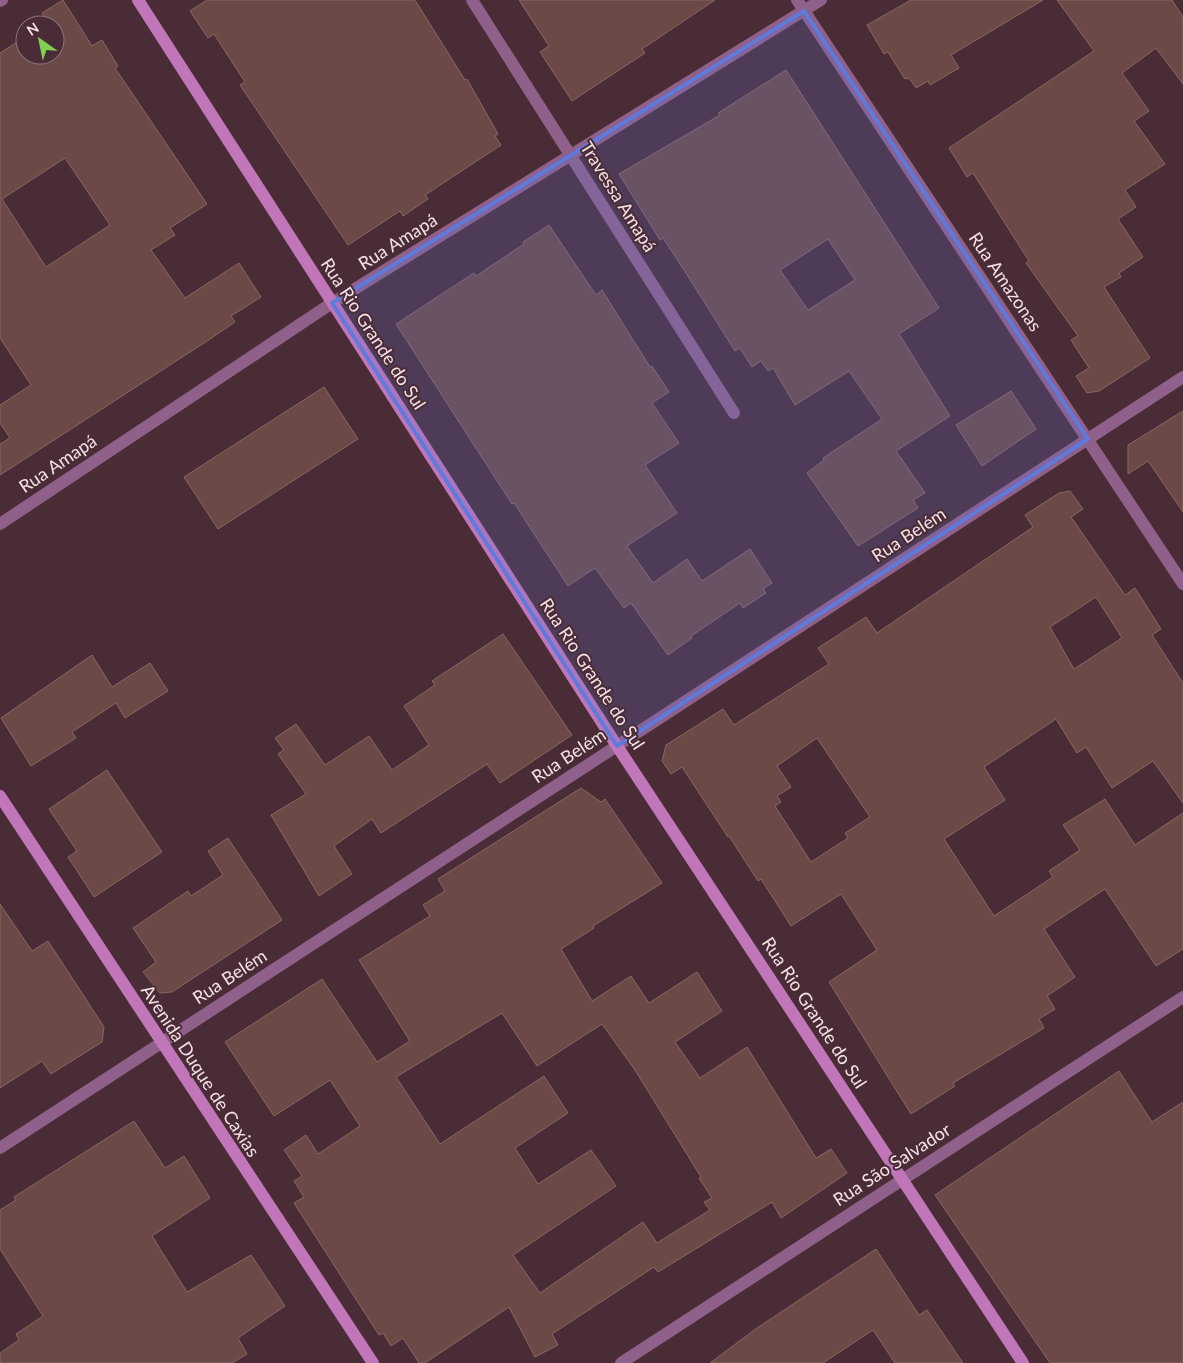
<svg xmlns="http://www.w3.org/2000/svg" width="1183" height="1363" viewBox="0 0 1183 1363" font-family="Lato,sans-serif">
<rect width="100%" height="100%" fill="#4a2c36"/>
<g fill="#6b4946" stroke="#8b6763" fill-rule="evenodd">
<path d="M63,0L92,46L102,40L118,66L115,68L207,204L170,228L175,235L151,250L185,298L239,263L261,297L231,316L235,322L207,341L0,475V444L10,438L0,423V405L31,385L0,338V53L25,37V55H55V25H45L47,23L42,13ZM65,158L110,225L46,267L2,199Z"/>
<path d="M207,0H415L465,80L467,79L498,134L495,136L501,145L425,195L428,199L403,216L400,211L348,245L240,85L245,82L214,34L208,38L190,11Z"/>
<path d="M519,0H715L642,49L645,53L572,101L540,52L549,46Z"/>
<path d="M911,0H1043L951,55L959,68L930,85L928,81L916,88L909,78L905,79L888,52L884,54L867,25Z"/>
<path d="M1057,0H1172L1183,17V84L1156,48L1122,73L1149,111L1134,121L1165,164L1125,190L1136,207L1118,219L1143,257L1119,273L1121,277L1104,287L1150,358L1099,391L1087,393L1076,376L1089,368L1071,340L1078,336L1026,263L1029,261L973,173L967,177L949,148L1094,51Z"/>
<path d="M786,70L939,308L899,334L950,416L896,451L925,493L913,500L918,508L858,546L807,473L824,460L823,458L882,419L849,371L795,405L773,368L768,371L761,361L752,367L740,348L735,351L684,270L663,238L660,240L619,174L720,115L718,113ZM828,239L855,280L808,310L780,270Z"/>
<path d="M549,225L596,295L602,290L650,367L652,366L669,392L652,403L679,443L645,465L677,513L627,546L653,583L687,559L702,581L750,549L772,583L763,589L766,593L743,608L740,603L691,636L692,638L668,655L631,603L624,608L595,568L568,586L514,503L512,504L481,456L396,324L474,273L476,276L524,244L523,242Z"/>
<path d="M324,387L358,439L218,529L184,477Z"/>
<path d="M1011,391L1036,429L982,466L956,425Z"/>
<path d="M1183,411V512L1148,461L1128,474V445Z"/>
<path d="M1070,491L1083,509L1071,517L1125,595L1135,588L1161,629L1152,635L1183,683V803L1153,761L1112,788L1086,747L1077,753L1056,719L984,767L1005,800L944,839L994,916L1053,877L1049,871L1080,850L1063,825L1105,799L1135,845L1183,813V949L1156,966L1105,889L1044,929L1075,977L1047,996L1055,1009L1039,1019L1044,1028L953,1083L955,1086L911,1114L829,982L877,950L841,894L791,926L761,879L758,881L729,836L728,837L682,767L671,774L662,761L666,745L723,709L734,725L829,664L818,648L866,617L877,633L1033,527L1025,515L1059,493ZM1096,597L1122,638L1074,669L1050,627ZM817,738L870,817L845,833L848,838L811,862L775,806L781,802L777,796L791,787L777,766Z"/>
<path d="M503,634L572,735L500,783L487,764L381,833L372,819L334,846L352,874L319,896L271,815L306,794L278,754L284,750L275,738L296,724L325,765L369,736L392,770L429,745L404,706L435,685L432,681Z"/>
<path d="M92,655L112,687L150,663L168,691L125,718L116,703L72,732L76,738L31,766L1,718Z"/>
<path d="M107,770L162,852L94,897L68,857L77,851L49,809Z"/>
<path d="M581,788L601,802L605,799L662,883L593,926L594,928L561,949L592,1001L631,976L649,1003L697,972L722,1011L675,1042L700,1078L747,1047L816,1158L831,1149L847,1173L781,1218L772,1202L658,1272L654,1267L552,1334L558,1345L535,1357L509,1307L425,1363H419L403,1338L391,1346L383,1333L379,1335L294,1203L304,1197L294,1181L302,1176L284,1150L306,1135L318,1154L360,1126L330,1080L274,1116L225,1042L322,979L377,1062L410,1041L359,960L430,916L423,905L445,891L438,879ZM502,1013L537,1066L602,1024L635,1070L701,1177L699,1178L712,1198L704,1202L710,1210L657,1243L643,1222L540,1293L513,1255L616,1186L591,1150L538,1184L515,1148L568,1113L544,1076L440,1144L396,1077Z"/>
<path d="M228,838L282,920L172,992L160,993L143,972L156,962L133,928L188,891L191,896L223,875L208,851Z"/>
<path d="M0,904L32,951L48,941L104,1027L102,1042L51,1074L42,1061L0,1088Z"/>
<path d="M1119,1071L1152,1122L1183,1102V1363H1050L935,1195Z"/>
<path d="M134,1121L165,1168L184,1156L210,1198L152,1236L187,1292L251,1255L285,1306L238,1338L247,1354L232,1363H0V1353L19,1340L16,1334L43,1316L0,1249V1210L16,1200L14,1197Z"/>
<path d="M876,1249L919,1315L927,1310L963,1363H895L873,1330L823,1363H710L757,1328Z"/>
</g>
<g fill="none" stroke-linecap="round" stroke-linejoin="round">
<g stroke="#8f6089" stroke-width="12">
<path d="M472,0L734,413"/>
<path d="M797,0L1183,584"/>
<path d="M0,1L2,0"/>
<path d="M0,524L332,303L821,0"/>
<path d="M0,1148L1183,377"/>
<path d="M621,1363L1183,997"/>
</g>
<g stroke="#c076b8" stroke-width="12">
<path d="M138,0L617,746L1023,1363"/>
<path d="M0,796L373,1363"/>
</g>
</g>
<path fill="#5e7adc" fill-opacity="0.2" stroke="#5e7adc" stroke-width="4" stroke-linejoin="round" d="M804,11L1088,439L617,746L332,303Z"/>
<g text-anchor="middle" stroke-width="4" stroke-linejoin="round" paint-order="stroke">
<g font-size="18" fill="#f5e1e7" stroke="#4a2c36">
<text transform="translate(618 197) rotate(58)" y="6">Travessa Amapá</text>
<text transform="translate(398 242) rotate(-32)" y="6">Rua Amapá</text>
<text transform="translate(1005 282) rotate(56)" y="6">Rua Amazonas</text>
<text transform="translate(373 334) rotate(57)" y="6">Rua Rio Grande do Sul</text>
<text transform="translate(58 464) rotate(-34)" y="6">Rua Amapá</text>
<text transform="translate(909 535) rotate(-33)" y="6">Rua Belém</text>
<text transform="translate(592 674) rotate(57)" y="6">Rua Rio Grande do Sul</text>
<text transform="translate(569 756) rotate(-33)" y="6">Rua Belém</text>
<text transform="translate(230 977) rotate(-33)" y="6">Rua Belém</text>
<text transform="translate(814 1013) rotate(57)" y="6">Rua Rio Grande do Sul</text>
<text transform="translate(200 1071) rotate(57)" y="6">Avenida Duque de Caxias</text>
<text transform="translate(892 1165) rotate(-33)" y="6">Rua São Salvador</text>
</g>
</g>
<g transform="translate(40 40) rotate(327)"><circle r="24" fill="#4a2c36" stroke="#8e747d"/>
<path d="M0-4L9 19L0 12L-9 19Z" fill="#82d050"/>
<text y="-8" font-size="14" font-weight="bold" text-anchor="middle" fill="#f5e1e7">N</text>
</g>
</svg>
